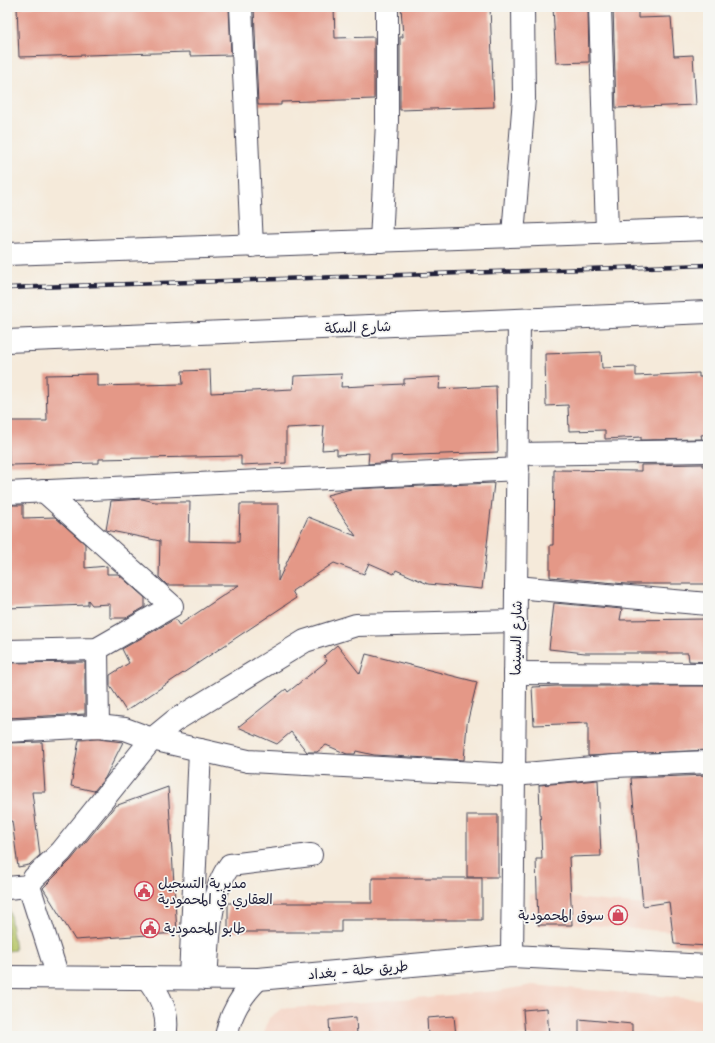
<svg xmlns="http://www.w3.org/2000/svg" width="715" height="1043" viewBox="0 0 715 1043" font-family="'Shantell Sans','Playpen Sans Arabic',sans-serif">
<rect width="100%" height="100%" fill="#f6f6f2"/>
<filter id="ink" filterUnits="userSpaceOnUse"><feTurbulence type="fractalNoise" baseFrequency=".025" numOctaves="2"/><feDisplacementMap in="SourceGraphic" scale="8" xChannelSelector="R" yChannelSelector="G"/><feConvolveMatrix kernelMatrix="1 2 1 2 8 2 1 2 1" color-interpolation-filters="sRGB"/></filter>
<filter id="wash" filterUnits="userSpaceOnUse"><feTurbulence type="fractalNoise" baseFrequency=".012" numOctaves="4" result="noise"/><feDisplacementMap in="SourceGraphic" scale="16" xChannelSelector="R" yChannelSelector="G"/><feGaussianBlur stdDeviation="0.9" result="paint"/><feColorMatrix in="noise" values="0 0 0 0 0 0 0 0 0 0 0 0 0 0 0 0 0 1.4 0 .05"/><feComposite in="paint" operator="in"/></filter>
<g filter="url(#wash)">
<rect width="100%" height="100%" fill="#f5eada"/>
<g fill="#f5d2c2">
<path d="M530,894L708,911V935L528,920Z"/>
<path d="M532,985L708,1000V1036H263L269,1018L281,1009L498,991Z"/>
</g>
<path fill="#b7c668" stroke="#6c7452" d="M7,893L15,950L7,951Z"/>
<g id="blocks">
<g fill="#e49887">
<path d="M17,7H229L231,55L190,56V52L19,57Z"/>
<path d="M254,7H334L335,38L374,37V99L281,102V105H258Z"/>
<path d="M401,7H490L494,107L400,110V37H403Z"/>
<path d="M553,7H588L589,62L556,63Z"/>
<path d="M613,7H638V18L671,17L674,56L693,55L696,105L616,108Z"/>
<path d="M601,352L602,368L636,367V376L699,373V377H708V434L701,435L702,439L641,440V437L605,439V430L569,431L568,405L546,406L545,354Z"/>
<path d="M210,370L211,393L293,389L294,376L342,374L341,387L404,384V379L440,377L439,389L496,386L498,452L391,456V462L368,464L369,453L337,455V449L322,450L324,426L286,428V463L241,465V456L99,459V463L9,465L8,421H47L46,375L97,374V386L183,384L182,371Z"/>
<path d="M703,464V466H708V584H626L550,577V545H553L554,470L641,471V465Z"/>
<path d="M494,483L482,589L428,584L396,570L394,574L369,563L364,574L334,563L292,591L296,598L126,711L110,686V675L129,663L122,649L175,619L179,625L239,585H167L159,577L160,541L106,530L111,501L142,499L155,502H190L189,541L239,542L240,504H279L278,581L308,517L356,536L327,495L351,489Z"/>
<path d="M7,505H23V518L55,517L85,544V568L107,566V574H118L145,598V607L126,618H110V604L92,605L88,600V605L7,608Z"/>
<path d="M554,603L622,609L620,620L708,619V662L689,661L688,653H585L549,649Z"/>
<path d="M337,645L360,674L366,654L477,682L467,724L464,760L374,755L356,751L355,754H347L326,745L317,752H307L291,732L277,744L238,727L286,689L288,692L327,661L324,656Z"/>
<path d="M85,662V714L7,718V663Z"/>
<path d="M557,686H708V750L588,756V723L534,725L532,687Z"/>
<path d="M98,739L123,742L105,778L94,791L71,786L79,740Z"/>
<path d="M42,742L45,792H32L40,855L29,865L18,867L12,821L7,822V743Z"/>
<path d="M708,775V946L674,944L669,902L643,906L631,778Z"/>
<path d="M598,780L601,856L569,857L572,925H538L536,859H542L539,785Z"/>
<path d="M168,787L177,933L75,940L43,888L71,860L115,806Z"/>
<rect x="467" y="815" width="31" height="62"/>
<path d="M372,878H482V920H341V932H228V903H372Z"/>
<path d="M547,1008L549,1036H525L523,1010Z"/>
<path d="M454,1016L456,1036H428L427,1018Z"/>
<path d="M356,1017L357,1036H330L329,1020Z"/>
<path d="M579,1019L632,1024V1036H579Z"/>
</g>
</g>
</g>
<g filter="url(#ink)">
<use href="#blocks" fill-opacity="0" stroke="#424053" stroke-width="1"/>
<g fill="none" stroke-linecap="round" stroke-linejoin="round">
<defs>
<g id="minor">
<path d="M241,7L252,246"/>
<path d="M600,7L607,232"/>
<path d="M513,235L524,98L523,7"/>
<path d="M381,241L387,122V7"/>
<path d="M7,254C241,247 474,236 708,229"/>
<path d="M7,341L708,312"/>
<path d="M518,454L708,451"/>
<path d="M7,493L518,469"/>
<path d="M516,587L708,604"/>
<path d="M97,649L98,726"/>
<path d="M7,651L97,649L172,606L44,491"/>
<path d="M515,673L708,674"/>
<path d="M7,731L98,726L125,729L152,739L248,761L514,775L615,766L708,762"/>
<path d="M29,886L58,977"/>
<path d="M7,888L29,886L34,878L61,852L152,739L174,721L305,641L356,625L516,621"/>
<path d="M512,956L519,321"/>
<path d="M190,978L200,750"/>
<path d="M206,979C209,944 208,894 230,865L311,855"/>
</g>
<g id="major">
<path d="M7,977L258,979L512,956L708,966"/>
<path d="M147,978C160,995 170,1014 165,1036"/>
<path d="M226,1036C231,1012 241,996 258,979"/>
</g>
</defs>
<use href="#minor" stroke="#424053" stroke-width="24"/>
<use href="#major" stroke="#424053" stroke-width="24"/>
<use href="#minor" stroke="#fff" stroke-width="22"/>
<use href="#major" stroke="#fff" stroke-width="22"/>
<defs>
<path id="rail" d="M7,288L708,265"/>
</defs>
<use href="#rail" stroke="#22223b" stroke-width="4.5"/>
<use href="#rail" stroke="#f6f6f2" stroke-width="3" stroke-dasharray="9" stroke-linecap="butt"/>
</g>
</g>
<defs>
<symbol id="civic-ring" viewBox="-11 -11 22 22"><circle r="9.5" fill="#f6f6f2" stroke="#d1495b" stroke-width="1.5"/><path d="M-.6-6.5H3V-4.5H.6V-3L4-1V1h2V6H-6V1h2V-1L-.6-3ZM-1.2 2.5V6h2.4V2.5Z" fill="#d1495b"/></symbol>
<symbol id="shop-ring" viewBox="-11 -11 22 22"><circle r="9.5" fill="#f6f6f2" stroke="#d1495b" stroke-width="1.5"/><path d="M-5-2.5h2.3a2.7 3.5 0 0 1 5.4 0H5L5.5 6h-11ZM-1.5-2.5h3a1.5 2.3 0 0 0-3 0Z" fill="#d1495b"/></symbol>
</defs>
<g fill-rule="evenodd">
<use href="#civic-ring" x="133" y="880" width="22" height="22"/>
<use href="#shop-ring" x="607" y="904" width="22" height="22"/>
<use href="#civic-ring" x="139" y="917" width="22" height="22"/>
</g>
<g text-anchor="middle" stroke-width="3.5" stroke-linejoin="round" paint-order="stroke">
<g font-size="14" fill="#22223b" stroke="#f6f6f2">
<text transform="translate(358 327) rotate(-2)" y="5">شارع السكة</text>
<text transform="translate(516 638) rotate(-89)" y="5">شارع السينما</text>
<text transform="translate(358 970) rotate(-5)" y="5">طريق حلة - بغداد</text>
</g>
<g font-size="14" fill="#22223b" stroke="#f6f6f2" text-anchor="start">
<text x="158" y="888">مديرية التسجيل<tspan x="158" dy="16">العقاري في المحمودية</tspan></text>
<text x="604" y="920" text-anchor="end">سوق المحمودية</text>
<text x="164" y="933">طابو المحمودية</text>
</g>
</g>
<rect width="715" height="1043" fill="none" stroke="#f6f6f2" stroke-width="24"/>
</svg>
